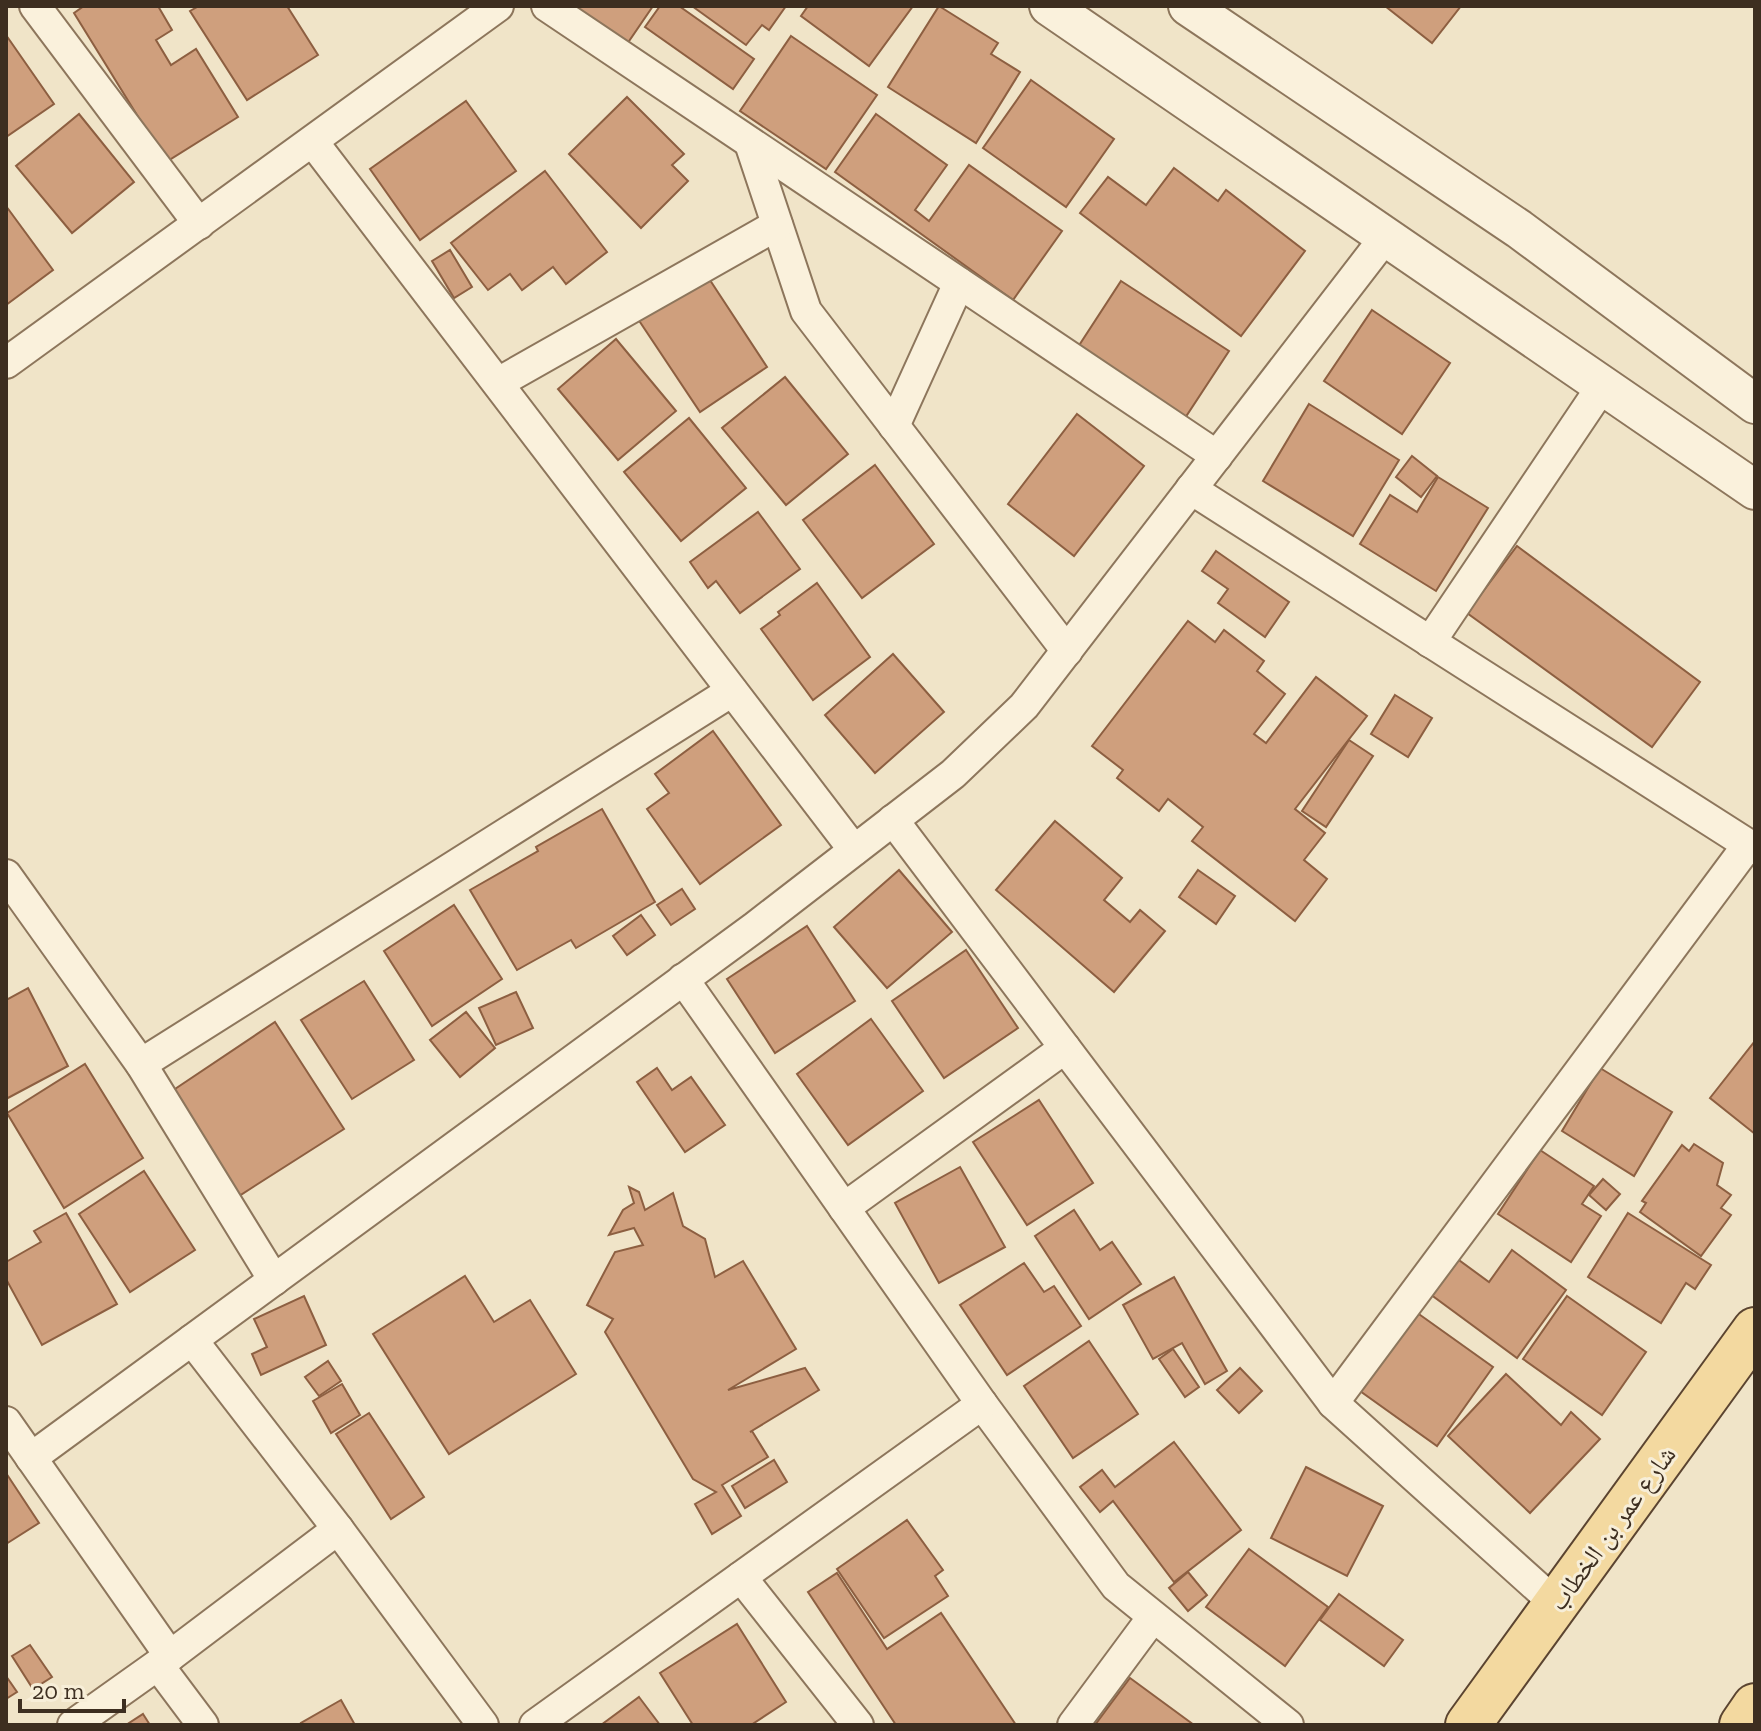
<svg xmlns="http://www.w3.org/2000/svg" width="1761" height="1731" viewBox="0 0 1761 1731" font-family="'Zilla Slab','Noto Naskh Arabic',serif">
<rect width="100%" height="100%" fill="#f0e4c8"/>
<g fill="#cf9f7d" stroke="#8d5f41" stroke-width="2">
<path d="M84,6H158L172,30L156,40L171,65L196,49L238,117L166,162L74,13Z"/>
<path d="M199,6H287L318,55L247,100L190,11Z"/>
<path d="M573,6H653L627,44Z"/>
<path d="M660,6H679L754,59L733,89L645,27Z"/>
<path d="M692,6H786L769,30L762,25L746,45Z"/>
<path d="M808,6L870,7L913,6L869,66L801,16Z"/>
<path d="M939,6L998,43L991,54L1020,72L976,143L888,87Z"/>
<path d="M1385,6H1461L1432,43Z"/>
<path d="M6,35L54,104L6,137Z"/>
<path d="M791,36L877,95L826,169L740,111Z"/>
<path d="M1031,80L1114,139L1066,207L983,148Z"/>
<path d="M627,97L684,154L672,165L688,181L641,228L569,154Z"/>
<path d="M466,101L516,171L420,240L370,169Z"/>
<path d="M79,114L134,182L72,233L16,166Z"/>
<path d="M876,114L947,165L915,210L929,221L969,165L1062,231L1013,300L835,172Z"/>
<path d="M1174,168L1218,201L1226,190L1305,251L1241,336L1080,213L1108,177L1146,205Z"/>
<path d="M545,171L607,252L566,284L553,267L522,290L510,274L488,290L451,243Z"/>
<path d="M6,206L53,270L6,305Z"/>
<path d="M450,250L472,287L454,298L432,261Z"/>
<path d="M704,271L767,367L700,412L636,316Z"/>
<path d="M1121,281L1229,351L1185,418L1078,347Z"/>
<path d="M1372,310L1450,363L1402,434L1324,381Z"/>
<path d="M616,339L676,411L618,460L558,389Z"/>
<path d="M785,377L848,454L786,505L722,428Z"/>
<path d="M1309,404L1399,460L1353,536L1263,481Z"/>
<path d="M1077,414L1144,466L1074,556L1008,504Z"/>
<path d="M689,418L746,488L681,541L624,472Z"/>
<path d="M1412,456L1437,476L1421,497L1396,477Z"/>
<path d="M875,465L934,544L862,598L803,520Z"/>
<path d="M1438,477L1488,508L1436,591L1360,544L1390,495L1417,512Z"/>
<path d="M758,512L800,569L740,613L716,581L708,588L690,562Z"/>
<path d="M1517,546L1700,682L1652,747L1467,613Z"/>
<path d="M1216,551L1289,602L1265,637L1218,603L1228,589L1202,571Z"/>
<path d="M817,583L870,657L813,700L761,629L780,615L778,612Z"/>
<path d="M1188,621L1215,642L1224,630L1264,661L1257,671L1285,694L1254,734L1266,743L1316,677L1367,716L1295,809L1325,833L1304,860L1327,879L1295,921L1192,841L1203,827L1168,799L1159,811L1117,778L1123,770L1092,746Z"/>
<path d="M893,654L944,712L875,773L825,715Z"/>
<path d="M1395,695L1432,718L1408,757L1371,734Z"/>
<path d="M713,731L781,825L700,884L647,809L669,793L655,774Z"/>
<path d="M1349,740L1373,756L1326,827L1302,811Z"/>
<path d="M602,809L655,902L576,948L571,940L517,970L470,890L538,851L536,847Z"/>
<path d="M1055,821L1122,878L1104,900L1130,922L1140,910L1165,931L1114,992L996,890Z"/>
<path d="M899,870L952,932L887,988L834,927Z"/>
<path d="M1198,870L1235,896L1216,924L1179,897Z"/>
<path d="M682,889L695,909L671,925L657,905Z"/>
<path d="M454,905L502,979L432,1026L384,951Z"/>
<path d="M641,915L655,935L627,955L613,936Z"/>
<path d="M807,926L855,1001L775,1053L727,979Z"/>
<path d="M966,950L1018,1028L944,1078L892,1001Z"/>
<path d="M364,981L414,1060L352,1099L301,1020Z"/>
<path d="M28,988L68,1066L6,1099V1000Z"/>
<path d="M516,992L533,1028L496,1045L479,1008Z"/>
<path d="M466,1012L495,1048L460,1077L430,1040Z"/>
<path d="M871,1019L923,1091L848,1145L797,1074Z"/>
<path d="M275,1022L344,1129L239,1196L172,1091Z"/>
<path d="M1755,1041V1134L1710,1098Z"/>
<path d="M85,1064L143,1158L64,1208L7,1113Z"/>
<path d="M657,1068L672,1090L691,1077L725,1125L685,1152L637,1082Z"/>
<path d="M1600,1068L1672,1112L1634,1176L1562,1131Z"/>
<path d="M1039,1100L1093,1183L1027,1225L973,1142Z"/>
<path d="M1694,1144L1723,1163L1717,1185L1731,1195L1721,1208L1731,1215L1701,1256L1640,1212L1646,1203L1642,1201L1682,1145L1689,1151Z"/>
<path d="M1540,1150L1594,1186L1582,1204L1601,1216L1571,1262L1498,1214Z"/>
<path d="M960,1167L1005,1247L939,1283L895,1203Z"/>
<path d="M144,1171L195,1250L130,1292L79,1214Z"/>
<path d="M1603,1179L1620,1194L1606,1210L1589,1195Z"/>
<path d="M629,1187L639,1192L645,1210L673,1193L683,1226L705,1239L715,1277L743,1261L796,1349L728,1390L805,1368L819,1390L750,1432L752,1431L768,1457L722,1485L741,1516L712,1534L695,1504L716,1492L693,1479L605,1332L613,1319L587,1305L615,1252L643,1245L634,1228L609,1235L623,1210L634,1203Z"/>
<path d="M1074,1210L1100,1250L1112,1242L1141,1284L1089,1319L1035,1236Z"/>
<path d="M66,1213L117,1304L42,1345L6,1279V1262L41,1242L34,1231Z"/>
<path d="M1628,1213L1711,1265L1695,1289L1686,1283L1661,1323L1588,1277Z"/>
<path d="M1512,1250L1566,1290L1517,1358L1430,1294L1456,1258L1489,1282Z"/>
<path d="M1024,1263L1044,1292L1054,1286L1081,1326L1007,1375L960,1305Z"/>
<path d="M465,1276L494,1322L530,1300L576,1374L449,1454L373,1334Z"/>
<path d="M1174,1277L1227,1371L1205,1384L1182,1343L1153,1359L1123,1305Z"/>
<path d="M304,1296L326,1345L261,1375L252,1354L267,1347L254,1319Z"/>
<path d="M1567,1296L1646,1352L1602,1415L1523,1359Z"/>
<path d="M1416,1312L1493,1367L1437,1446L1360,1391Z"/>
<path d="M1089,1341L1138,1414L1073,1458L1024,1386Z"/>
<path d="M1173,1349L1199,1387L1185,1397L1159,1359Z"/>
<path d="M328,1361L341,1381L319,1396L305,1377Z"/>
<path d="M1240,1368L1262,1391L1239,1413L1217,1390Z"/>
<path d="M1506,1374L1561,1425L1571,1412L1600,1439L1530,1513L1448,1436Z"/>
<path d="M342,1384L360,1415L331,1433L313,1401Z"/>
<path d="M369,1413L424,1497L391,1519L336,1434Z"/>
<path d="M1174,1442L1241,1530L1174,1582L1113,1501L1100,1512L1080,1487L1102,1470L1115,1487Z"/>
<path d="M774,1460L787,1482L745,1508L732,1486Z"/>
<path d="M1306,1467L1383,1506L1347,1576L1271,1538Z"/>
<path d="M6,1473L39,1523L6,1544Z"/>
<path d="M907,1520L943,1570L935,1576L948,1596L884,1638L837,1569Z"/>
<path d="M1249,1549L1328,1607L1285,1666L1206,1607Z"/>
<path d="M1188,1572L1207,1595L1188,1611L1169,1588Z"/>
<path d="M837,1573L887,1649L941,1613L1016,1725H896L808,1592Z"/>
<path d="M1339,1594L1403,1640L1384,1666L1320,1620Z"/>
<path d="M737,1624L786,1702L751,1725H693L660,1673Z"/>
<path d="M30,1645L52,1677L33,1689L12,1656Z"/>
<path d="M6,1676L17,1692L6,1699Z"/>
<path d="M1130,1678L1194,1725H1095Z"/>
<path d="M639,1697L660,1725H601Z"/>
<path d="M341,1700L355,1725H302L301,1723Z"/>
<path d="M143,1714L150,1725H126Z"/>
</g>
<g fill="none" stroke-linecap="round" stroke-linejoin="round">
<defs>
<g id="minor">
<path d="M35,6L199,224"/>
<path d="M547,6L1217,456"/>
<path d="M313,142L854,850"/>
<path d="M750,143L806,311L1067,651"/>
<path d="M6,363L498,6"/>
<path d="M498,383L777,225"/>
<path d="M894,426L959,283"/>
<path d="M1191,489L1755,849"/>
<path d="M1430,642L1603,385"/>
<path d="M893,820L1333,1403L1556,1604"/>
<path d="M6,875L141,1064L274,1280"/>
<path d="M683,979L982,1404L1116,1586L1288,1725"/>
<path d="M141,1064L732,691"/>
<path d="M844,1208L1065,1048"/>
<path d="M192,1340L338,1529L483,1725"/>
<path d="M1333,1403L1748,845"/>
<path d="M6,1422L170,1656"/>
<path d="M31,1458L755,927L953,774L1024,706L1387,235"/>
<path d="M741,1577L858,1725"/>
<path d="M158,1665L203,1725"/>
<path d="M73,1725L170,1656L338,1529"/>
<path d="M535,1725L982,1404"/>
<path d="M1073,1725L1153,1617"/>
</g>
<g id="tertiary">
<path d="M1049,6L1755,490"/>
<path d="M1188,6L1519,229L1755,404"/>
</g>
<g id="primary">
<path d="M1468,1725L1755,1330"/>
<path d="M1742,1725L1755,1706"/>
</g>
</defs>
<use href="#minor" stroke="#8d765c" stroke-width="34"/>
<use href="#tertiary" stroke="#8d765c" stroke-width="42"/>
<use href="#primary" stroke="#5b4430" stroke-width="48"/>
<use href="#minor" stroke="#faf1dc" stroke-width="30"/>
<use href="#tertiary" stroke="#faf1dc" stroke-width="38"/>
<use href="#primary" stroke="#f3d9a0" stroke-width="44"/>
</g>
<g text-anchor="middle" stroke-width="6" stroke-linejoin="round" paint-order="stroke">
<g font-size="26" fill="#3d2e20" stroke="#f7eed8">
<text transform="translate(1612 1528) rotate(-54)" y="9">شارع عمر بن الخطاب</text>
</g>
</g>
<rect width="1761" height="1731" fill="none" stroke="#3d2e20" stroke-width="16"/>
<path d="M20 1699v12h104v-12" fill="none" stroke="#3d2e20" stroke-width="4"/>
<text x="32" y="1699" font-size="24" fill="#3d2e20" stroke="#f7eed8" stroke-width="6" paint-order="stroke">20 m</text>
</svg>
